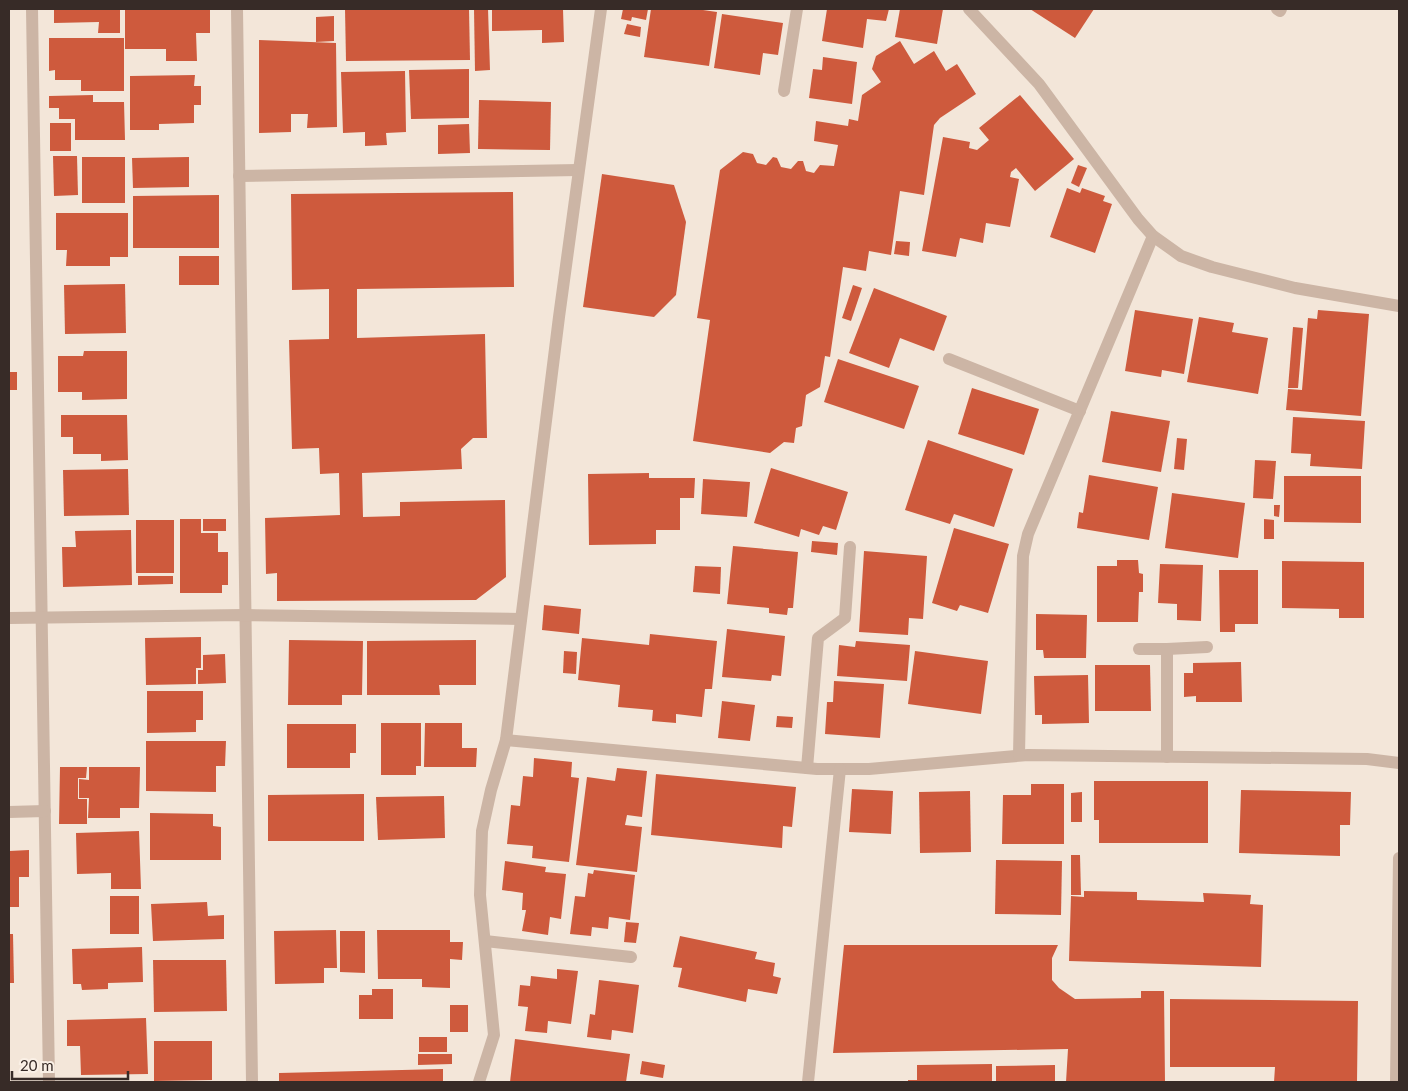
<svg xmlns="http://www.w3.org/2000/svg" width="1408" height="1091" viewBox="0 0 1408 1091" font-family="Lato,sans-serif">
<rect width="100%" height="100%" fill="#f3e6d9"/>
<g fill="#ce5a3d">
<path d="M54,9H120V33H98L99,22L54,23Z"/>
<path d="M125,9H210V33H196L197,61H166V49H125Z"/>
<path d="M345,9H469L470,60L346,61Z"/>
<path d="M474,9H488L490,70L475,71Z"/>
<path d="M492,9H563L564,42L542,43V30L492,31Z"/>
<path d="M623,9H648L646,20L632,17L631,21L621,19Z"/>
<path d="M651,9H696L717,12L709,66L644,57Z"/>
<path d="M827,9H889L886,21L867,19L863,48L822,41Z"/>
<path d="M900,9H943L937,44L895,37Z"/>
<path d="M1030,9H1094L1075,38Z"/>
<path d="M722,14L783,23L778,55L763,53L760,75L714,68Z"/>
<path d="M334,16V41L316,42V17Z"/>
<path d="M627,24L641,27L640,37L624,34Z"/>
<path d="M49,38H124V91H81V80H55V70L49,71Z"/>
<path d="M259,40L336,43L337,127L307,128L308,114H291V132L259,133Z"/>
<path d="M900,41L914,64L934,51L946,71L957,64L976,94L940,118L934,125L924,195L900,191L891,255L869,251L866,271L843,267L830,357L825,356L820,387L806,395L802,426L796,428L794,443L784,442L770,453L693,441L710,320L697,318L720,170L743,152L753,154L757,163L766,165L773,157L777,158L781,167L791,169L798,161H803L806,171L814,173L820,165L834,166L838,145L814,141L816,121L848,126L849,119L858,121L862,95L881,82L872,69L876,56Z"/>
<path d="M823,57L857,62L852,104L809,98L813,69L822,70Z"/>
<path d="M469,69V118L411,119L409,70Z"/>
<path d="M405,71L406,132L386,133L387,145L365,146V132L343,133L341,72Z"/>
<path d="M195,75L194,86H201V105H194V123L159,124V130H130V76Z"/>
<path d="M93,95V102H124L125,140H75V119H59V108H49V96Z"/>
<path d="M1020,95L1074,159L1035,191L1016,168L1011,172L1010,177L1019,179L1010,227L986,223L983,243L960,238L956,257L922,251L943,137L970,142L969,148L977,150L989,140L979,128Z"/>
<path d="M479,100L551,102L550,150L478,149Z"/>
<rect x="50" y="123" width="21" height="28"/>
<path d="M469,124L470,153L438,154V125Z"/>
<path d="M53,156H77L78,195L54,196Z"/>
<rect x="82" y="157" width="43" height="46"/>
<path d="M189,157V187L133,188L132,158Z"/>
<path d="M1078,165L1087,168L1079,187L1071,183Z"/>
<path d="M602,174L674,185L686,222L676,295L654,317L583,307Z"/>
<path d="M1067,188L1080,193L1082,188L1105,196L1103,201L1112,204L1095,253L1050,237Z"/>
<path d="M513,192L514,287L357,289V338L485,334L487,438H473L461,449L462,469L362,473L363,517L400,516V502L505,500L506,577L476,600L277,601V573L266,574L265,518L340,515L339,473L320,474L319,448L292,449L289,340L329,339V289L292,290L291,194Z"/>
<path d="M219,195V248H133V196Z"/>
<path d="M56,213H128V257H110V266H66L67,250H56Z"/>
<path d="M896,241L910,242L909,256L894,254Z"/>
<rect x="179" y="256" width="40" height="29"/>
<path d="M125,284L126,333L65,334L64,285Z"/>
<path d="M853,285L862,288L851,321L842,318Z"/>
<path d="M874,288L947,316L934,351L900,338L889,368L849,353Z"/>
<path d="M1135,310L1193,319L1184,374L1162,370L1161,377L1125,371Z"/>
<path d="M1318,310L1369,314L1361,416L1286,410L1288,389L1302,390L1308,318L1317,319Z"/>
<path d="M1199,317L1234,323L1232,332L1268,338L1258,394L1187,382Z"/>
<path d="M1293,327L1303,328L1298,388H1288Z"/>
<path d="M84,351H127V399L82,400V392H58V356H83Z"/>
<path d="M838,359L919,386L904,429L824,402Z"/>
<rect x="9" y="372" width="8" height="18"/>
<path d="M972,388L1039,409L1024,455L958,434Z"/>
<path d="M1111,411L1170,421L1161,472L1102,462Z"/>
<path d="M61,415H127L128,460L101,461V454H73V437H61Z"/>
<path d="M1293,417L1365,421L1362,469L1310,466L1311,454L1291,453Z"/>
<path d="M1177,438L1187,439L1184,470L1174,469Z"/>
<path d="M928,440L1013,469L994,527L954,514L950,524L905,510Z"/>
<path d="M1255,460L1276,461L1273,499L1253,498Z"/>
<path d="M771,468L848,492L836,530L823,526L819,535L801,529L799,537L754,523Z"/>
<path d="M128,469L129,515L64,516L63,470Z"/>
<path d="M649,473V478H695L694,498H680V530H656V544L589,545L588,474Z"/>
<path d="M1089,475L1158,487L1149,540L1077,528L1079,512L1083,513Z"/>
<path d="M1284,476H1361V523L1284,522Z"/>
<path d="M703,479L750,482L747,517L701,514Z"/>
<path d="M1172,493L1245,503L1238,558L1165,548Z"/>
<path d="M1274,505H1280L1279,517L1274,516Z"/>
<path d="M180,519H201V533H218V552H228V585H222V593H180Z"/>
<rect x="203" y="519" width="23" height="12"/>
<path d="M1264,519L1274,520V539H1264Z"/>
<rect x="136" y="520" width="38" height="53"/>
<path d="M954,528L1009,544L988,613L960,605L957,611L932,603Z"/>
<path d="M131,530L132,585L63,587L62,547H76L75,531Z"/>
<path d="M812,541L838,543L837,555L811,552Z"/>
<path d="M733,546L798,552L793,608H788L787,615L769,613V608L727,604Z"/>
<path d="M864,551L927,556L923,619L909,618L908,635L859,632Z"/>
<path d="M1117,560H1138L1139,573L1143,574V592H1139L1138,622H1097V566H1117Z"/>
<path d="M1282,561L1364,562V618H1339V609L1282,608Z"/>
<path d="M1160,564L1203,565L1201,621L1177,620V604L1158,603Z"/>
<path d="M695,566L721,567L720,594L693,592Z"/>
<path d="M1219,570H1258V624H1235V632H1220Z"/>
<path d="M138,576H173V584L138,585Z"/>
<path d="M544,605L581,609L579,634L542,630Z"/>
<path d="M1036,614L1087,615L1086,658H1044L1043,650H1036Z"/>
<path d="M727,629L785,636L781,676L772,675L771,681L722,677Z"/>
<path d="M650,634L717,641L712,689H705L702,717L676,714V723L652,721L653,710L618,707L620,685L578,680L582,638L649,645Z"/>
<path d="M201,637V668H196V684L146,685L145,638Z"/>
<path d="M289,640L363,641L362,695H342V705H288Z"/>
<path d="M476,640V685H439L440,695H367V641Z"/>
<path d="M856,641L910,645L907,681L837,676L839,645L855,647Z"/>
<path d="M564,651L577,652L576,674L563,673Z"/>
<path d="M915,651L988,661L981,714L908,704Z"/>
<path d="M225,654L226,683L198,684V670H203V655Z"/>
<path d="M1241,662L1242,702H1196V696L1184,697V673H1193V663Z"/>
<path d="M1095,665H1150L1151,711H1095Z"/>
<path d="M1088,675L1089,723L1042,724V715H1035L1034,676Z"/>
<path d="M834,681L884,684L880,738L825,734L827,702H833Z"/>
<path d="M147,691H203V720H196V732L147,733Z"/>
<path d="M722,701L755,705L750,741L718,738Z"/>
<path d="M777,716L793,717L792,728L776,727Z"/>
<path d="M381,723H421V766H416V775H381Z"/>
<path d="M425,723H462V748H477L476,767H424Z"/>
<path d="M287,724H356V753H350V768H287Z"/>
<path d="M146,741H226L225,766H216V792L146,791Z"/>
<path d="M534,758L572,762L571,777L579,778L569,862L532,858L533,846L507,844L511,805L520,806L523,776L533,777Z"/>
<path d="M60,767H87L86,778H78V799H87V824H59Z"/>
<path d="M89,767H140L139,808H120V818H88L89,798H79V779L89,780Z"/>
<path d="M617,768L647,771L642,817L627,815L625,825L642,827L637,872L576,865L587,777L615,781Z"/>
<path d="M656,774L796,787L792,827L783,826L782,848L651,835Z"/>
<path d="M1094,781H1208V843H1099V820H1094Z"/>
<path d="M1031,784H1064V844H1002L1003,795H1031Z"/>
<path d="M852,789L893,791L891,834L849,832Z"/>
<path d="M1241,790L1351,792L1350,825H1340V856L1239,853Z"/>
<path d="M970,791L971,852L920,853L919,792Z"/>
<path d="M1082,792V822H1071V793Z"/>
<path d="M364,794V841H268V795Z"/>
<path d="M444,796L445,838L378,840L376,797Z"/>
<path d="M150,813L213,814V826L221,827V860H150Z"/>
<path d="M139,831L141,889H111V873L77,874L76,833Z"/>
<path d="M29,850V877H19V907H9V851Z"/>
<path d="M1071,855H1080L1081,895H1071Z"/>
<path d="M996,860L1062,861L1061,915L995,914Z"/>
<path d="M505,861L546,867L545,872L566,874L561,919L550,917L548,935L522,931L526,910H522L523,893L502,890Z"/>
<path d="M594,870L635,875L630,920L609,917L608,929L592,927L591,936L570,934L575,896L585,897L588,873L593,874Z"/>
<path d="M1084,891L1137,892V900L1204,902L1203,893L1251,895L1250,904L1263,905L1261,967L1069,961L1071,896L1084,897Z"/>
<rect x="110" y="896" width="29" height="38"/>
<path d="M207,902L208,916L224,915V939L153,941L151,904Z"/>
<path d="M626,922L639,923L636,943L624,942Z"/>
<path d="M336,930L337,968H324V983L275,984L274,931Z"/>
<path d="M377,930H450V942H463L462,960L450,959V988L422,987V979H378Z"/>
<path d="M340,931H365V973L340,972Z"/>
<path d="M9,934H13L14,983H9Z"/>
<path d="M680,936L757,952L755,959L775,963L773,976L781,978L777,994L748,989L746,1002L678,987L682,968L673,967Z"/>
<path d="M844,945H1058L1052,958V980L1059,988L1075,999L1141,998V991H1164L1165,1082H1066L1068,1049L833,1053Z"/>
<path d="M142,947L143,982L108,983V989L82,990L81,984H73L72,949Z"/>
<path d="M153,960H226L227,1011L154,1012Z"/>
<path d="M557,969L578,971L571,1024L548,1021L547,1033L525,1031L528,1007L518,1006L520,985L530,986L531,976L557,979Z"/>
<path d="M599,980L639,985L633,1033L612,1030L611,1040L587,1037L590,1014L595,1015Z"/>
<path d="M372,989H393V1019H359V995H372Z"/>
<path d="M1170,999L1358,1001L1357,1082H1274L1275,1067H1170Z"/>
<rect x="450" y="1005" width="18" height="27"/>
<path d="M146,1018L148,1074L81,1075L80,1046H67V1020Z"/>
<rect x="419" y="1037" width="28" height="15"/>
<path d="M515,1039L630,1054L626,1082H510Z"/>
<path d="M154,1041H212V1080L154,1081Z"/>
<path d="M418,1054H452V1064L418,1065Z"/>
<path d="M642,1061L665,1065L663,1078L640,1074Z"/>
<path d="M992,1064V1082H908V1080H917V1065Z"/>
<path d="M1055,1065V1082H996V1066Z"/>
<path d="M443,1069V1082H279V1073Z"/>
</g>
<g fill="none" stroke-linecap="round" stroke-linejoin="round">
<g stroke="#ccb5a5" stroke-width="12">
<path d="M32,9L49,1082"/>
<path d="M237,9L252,1082"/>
<path d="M969,9L1039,84L1138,219L1153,236L1181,256L1212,267L1295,288L1399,306"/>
<path d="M1277,9L1280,11L1281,9"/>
<path d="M784,91L797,9"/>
<path d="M239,176L578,170"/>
<path d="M949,359L1080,411"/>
<path d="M9,618L245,615L521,619"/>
<path d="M1139,649H1167"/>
<path d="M506,740L817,769H869L1028,755L1367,759L1399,763"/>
<path d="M1019,755L1023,556L1028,534L1153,236"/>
<path d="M1167,757V649L1207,647"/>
<path d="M807,768L818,638L845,618L850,547"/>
<path d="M9,812L45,811"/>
<path d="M485,941L631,957"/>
<path d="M479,1082L494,1035L480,895L482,831L491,790L506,740L559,317L601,9"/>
<path d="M808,1082L840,769"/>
<path d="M1396,1082L1399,858"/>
</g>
</g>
<rect width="1408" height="1091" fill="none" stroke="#372b27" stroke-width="20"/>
<path d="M12 1071v8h116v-8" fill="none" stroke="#372b27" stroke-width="2.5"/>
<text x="20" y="1071" font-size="15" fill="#372b27" stroke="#faf0e6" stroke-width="4" paint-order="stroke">20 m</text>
</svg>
